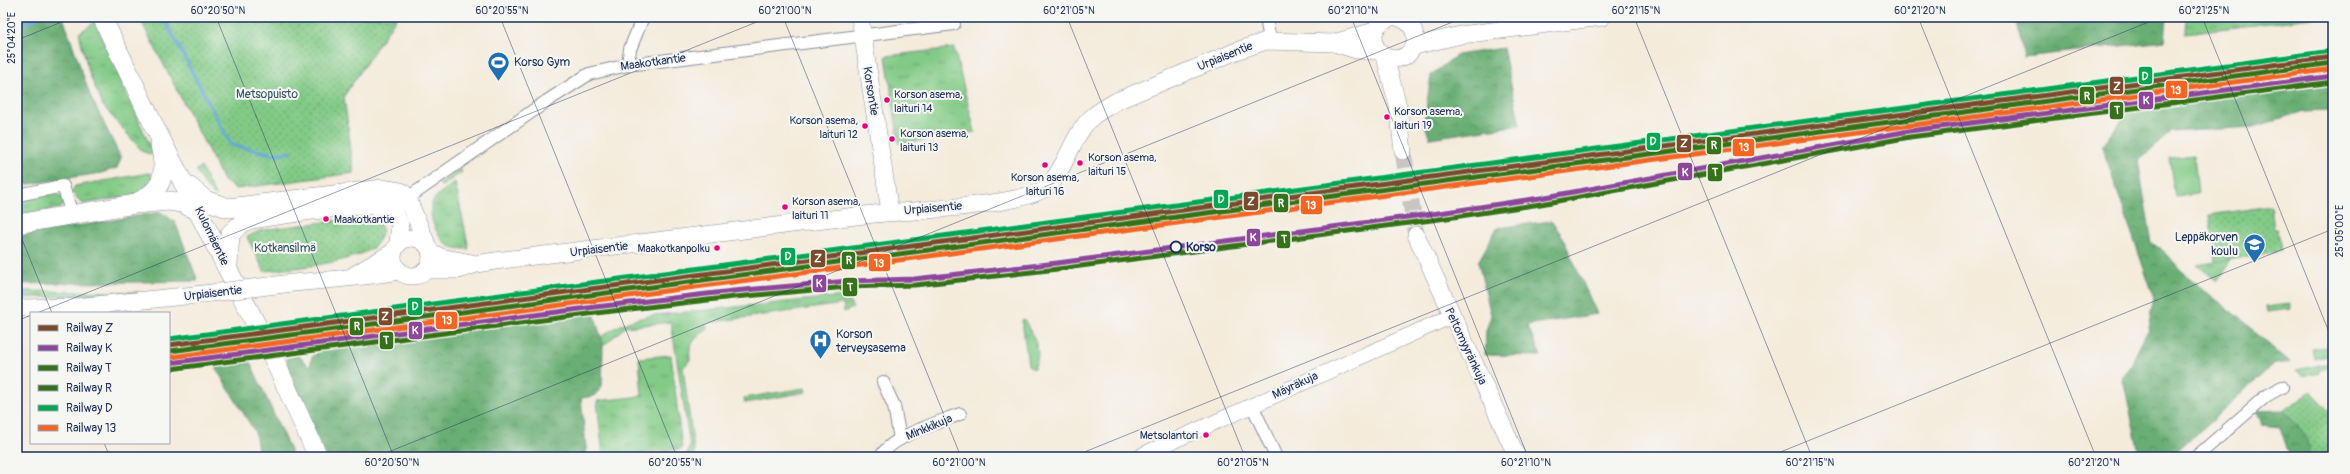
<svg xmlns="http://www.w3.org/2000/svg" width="2350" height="474" viewBox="0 0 2350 474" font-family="Pangolin,sans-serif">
<defs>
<pattern id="grass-tufts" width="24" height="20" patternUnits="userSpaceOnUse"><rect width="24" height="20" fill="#82ca86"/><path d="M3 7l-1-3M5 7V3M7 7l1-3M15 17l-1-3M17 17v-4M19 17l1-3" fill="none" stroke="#6aa471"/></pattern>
<pattern id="forest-crowns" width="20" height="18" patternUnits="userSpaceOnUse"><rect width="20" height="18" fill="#69ae73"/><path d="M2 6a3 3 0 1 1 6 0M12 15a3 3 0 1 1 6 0" fill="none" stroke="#568e62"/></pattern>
<pattern id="park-dots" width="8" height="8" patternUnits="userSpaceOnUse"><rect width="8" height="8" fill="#82ca86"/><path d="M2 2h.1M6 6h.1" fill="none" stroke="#6aa471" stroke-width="1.8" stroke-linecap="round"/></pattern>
</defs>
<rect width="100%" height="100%" fill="#f6f6f2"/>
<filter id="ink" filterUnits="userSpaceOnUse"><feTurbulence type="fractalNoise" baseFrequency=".025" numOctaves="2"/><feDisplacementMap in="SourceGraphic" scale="8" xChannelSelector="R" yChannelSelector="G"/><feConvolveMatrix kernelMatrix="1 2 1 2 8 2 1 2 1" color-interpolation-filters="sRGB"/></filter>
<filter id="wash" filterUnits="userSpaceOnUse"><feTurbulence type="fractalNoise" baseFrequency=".012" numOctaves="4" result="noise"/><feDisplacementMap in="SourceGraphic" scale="16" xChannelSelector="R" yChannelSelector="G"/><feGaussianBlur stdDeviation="0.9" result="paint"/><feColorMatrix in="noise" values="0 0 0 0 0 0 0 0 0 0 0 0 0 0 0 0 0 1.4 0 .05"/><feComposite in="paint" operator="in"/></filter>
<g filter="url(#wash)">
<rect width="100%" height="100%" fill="#f4ebdb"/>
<g fill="url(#grass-tufts)" stroke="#4e7c72">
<path d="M2186,17H2322L2185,33Z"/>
<path d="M95,22L154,155L143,152L103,106L89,73L79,33Z"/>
<path d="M954,48L975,132L899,144L886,56Z"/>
<path d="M201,167L216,197L205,186L196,170Z"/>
<path d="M460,168L462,172L442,186L439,184Z"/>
<path d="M149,173L152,175C149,184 144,190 136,195L83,204L71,192L75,186Z"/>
<path d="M455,182L469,249C461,249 454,249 448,245C437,238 427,214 432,203C436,194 448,188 455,182Z"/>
<path d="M53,194L61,196L64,203L61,208L17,215V201Z"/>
<path d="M2232,259L2217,281L2197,265Z"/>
<path d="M17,291L138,292V294L17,298Z"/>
<path d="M846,296L853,308L844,312L843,304L706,323L707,330C694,338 688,345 690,360L683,368L695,457H686L690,446L671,322L625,327L603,346L601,337C617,325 635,318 655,315Z"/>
<path d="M2290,304L2291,309L2267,312L2266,307Z"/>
<path d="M1024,319C1032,335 1045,352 1033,369L1028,365L1022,320Z"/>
<path d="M2333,346V355L2314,359L2312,349Z"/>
<path d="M671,355L682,449L603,457L597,401L642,396L639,358Z"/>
<path d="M2333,362V366L2320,369V373L2302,376L2296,370Z"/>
<path d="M805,388L806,392L745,403L744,398Z"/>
</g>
<g fill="url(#forest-crowns)" stroke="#426e68">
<path d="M17,17H63L90,95L121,158L117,168L101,173L17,186Z"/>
<path d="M2016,17H2167L2165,41L2024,57Z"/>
<path d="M1503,48L1520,125L1430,138L1424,123L1431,75L1457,55Z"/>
<path d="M2333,84V110L2304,111L2253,127L2171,132L2138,161L2152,243L2166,253L2185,275L2238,317L2290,363H2275L2170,457H2140L2123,379L2147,332L2154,298L2102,147L2130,107Z"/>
<path d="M161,212L175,222L198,281L17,284V236Z"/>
<path d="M1551,221L1561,234L1597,314L1527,325L1541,356L1485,355L1486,331L1491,315L1478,262L1497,228Z"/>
<path d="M594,312L603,346L602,387L594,396L581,398L587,457H326L296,391L286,359L298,355L310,367L312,357L322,348Z"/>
<path d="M249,359L293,457H259L255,432L215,367Z"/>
<path d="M2284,410L2291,418L2333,414V457H2290L2280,427L2261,425L2256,411Z"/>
</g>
<g fill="url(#park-dots)" stroke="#4e7c72">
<path d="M139,17H397L344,96L354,173L236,189L224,181Z"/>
<path d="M2271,206L2274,229H2278L2281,251L2216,262L2209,215Z"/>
<path d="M364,217L379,222L383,231C380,235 378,243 374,247C353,263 291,269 264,271L247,237L261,230Z"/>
<path d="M2311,391L2333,414V457H2310L2306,436L2284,410Z"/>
</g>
<path fill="#82ca86" stroke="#4e7c72" d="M2194,155L2198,194L2175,197L2169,158Z"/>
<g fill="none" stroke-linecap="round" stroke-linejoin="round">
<g stroke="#60a4d5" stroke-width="3.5">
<path d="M163,17L231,145L273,154L291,152"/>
<path d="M17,28L39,17"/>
</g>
</g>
</g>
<g filter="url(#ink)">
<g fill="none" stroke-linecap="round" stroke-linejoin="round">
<path stroke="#c9c5c2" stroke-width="17" stroke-dasharray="17 8" stroke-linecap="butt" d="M1403,151L1416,235"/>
<defs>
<g id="minor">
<path d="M1266,17L1270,41"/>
<path d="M628,65L630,49L643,17"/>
<path d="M17,195L63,186L72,214"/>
<path d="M402,202L547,101L589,74L628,65L954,24"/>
<path d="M883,382L894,406L900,439"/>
<path d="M1252,405L1276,457"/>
<path d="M881,457C889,437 940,422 960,414"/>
<path d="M2196,457L2266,396L2282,387"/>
</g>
<path id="tertiary" d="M1141,457L1144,454L1452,316"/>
<g id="secondary">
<path d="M860,17L890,212"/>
<path d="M1391,17C1380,20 1374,28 1373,40C1378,56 1392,64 1407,55C1422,41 1415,22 1397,17"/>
<path d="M1334,43L1375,31"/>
<path d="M1414,46L1461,35L1602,17"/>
<path d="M1385,57L1398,106L1403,151"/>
<path d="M408,199L426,242"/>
<path d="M393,209L400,223L398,243"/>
<path d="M1416,235L1517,457"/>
<circle cx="412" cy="257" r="19"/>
<path d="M431,252L441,257L472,263"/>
<path d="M426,270H459L476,264L495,261L864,215C899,211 1029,207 1049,185C1067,166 1072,136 1091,118C1100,110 1110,105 1119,100L1239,50L1266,41L1334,43L1356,50L1378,51"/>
<path d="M354,275L393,252"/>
<path d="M284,284C322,280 361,278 400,271"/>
<path d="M17,308L75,307L195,295"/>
</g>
<g id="primary">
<path d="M102,17L156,130L272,355L318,457"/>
<path d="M190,187L205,200L228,208L383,189L401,192L408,199"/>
<path d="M136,203C164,190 167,174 160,145"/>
<path d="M17,224L135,204L169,201L182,203L200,212"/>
<path d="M228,265L230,234L243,222L252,219C273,216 382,197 393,209"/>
</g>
</defs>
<use href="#minor" stroke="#888d9c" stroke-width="14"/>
<use href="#tertiary" stroke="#888d9c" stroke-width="16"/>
<use href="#secondary" stroke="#888d9c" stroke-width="18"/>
<use href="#primary" stroke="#888d9c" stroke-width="20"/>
<use href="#minor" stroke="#fff" stroke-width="12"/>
<use href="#tertiary" stroke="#fff" stroke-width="15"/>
<use href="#secondary" stroke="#fff" stroke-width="17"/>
<use href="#primary" stroke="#fff" stroke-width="19"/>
<defs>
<path id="secondary-bridge" d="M195,295L284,284"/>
</defs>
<use href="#secondary-bridge" stroke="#888d9c" stroke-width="18" stroke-linecap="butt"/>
<use href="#secondary-bridge" stroke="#fff" stroke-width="17"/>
<defs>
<path id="rail-1" d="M169,345L2333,57"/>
<path id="rail-2" d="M169,363L595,307L733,291L848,281L914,279L1057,263L1446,212L1540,198L1909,131L2333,76"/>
<path id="rail-3" d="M170,369L596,313L734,297L848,287L915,285L1058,269L1447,218L1541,204L1910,137L2333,82"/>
<path id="rail-4" d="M170,351L2333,63"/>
<path id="rail-5" d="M169,339L2332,51"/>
<path id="rail-6" d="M171,357L2333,69"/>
</defs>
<use href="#rail-1" stroke="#f6f6f2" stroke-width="8"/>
<use href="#rail-2" stroke="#f6f6f2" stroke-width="8"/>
<use href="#rail-3" stroke="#f6f6f2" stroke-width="8"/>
<use href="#rail-4" stroke="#f6f6f2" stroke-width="8"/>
<use href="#rail-5" stroke="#f6f6f2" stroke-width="8"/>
<use href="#rail-6" stroke="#f6f6f2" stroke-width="8"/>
<use href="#rail-1" stroke="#7a4b2a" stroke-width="5"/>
<use href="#rail-2" stroke="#8c4799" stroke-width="5"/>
<use href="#rail-3" stroke="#357219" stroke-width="5"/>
<use href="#rail-4" stroke="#357219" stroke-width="5"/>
<use href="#rail-5" stroke="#00a651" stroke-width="5"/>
<use href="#rail-6" stroke="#f26522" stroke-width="5"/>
</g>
</g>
<path fill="none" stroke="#1b2f5e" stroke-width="1" stroke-opacity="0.45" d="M216,17L394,457M500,17L677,457M783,17L961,457M1067,17L1245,457M1351,17L1528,457M1634,17L1812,457M1918,17L2096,457M2202,17L2333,342M17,40L74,17M17,227L52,313M37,313L769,17M17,321L31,315M104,443L110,457M376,457L1465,17M1072,457L2161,17M1768,457L2333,229"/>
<defs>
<symbol id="stadium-pin" viewBox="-11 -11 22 30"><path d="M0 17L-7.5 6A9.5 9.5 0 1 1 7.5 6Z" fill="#1f6fb2" stroke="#f6f6f2"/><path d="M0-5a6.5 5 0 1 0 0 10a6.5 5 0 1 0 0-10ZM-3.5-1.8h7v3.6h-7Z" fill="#fff"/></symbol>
<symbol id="school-pin" viewBox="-11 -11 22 30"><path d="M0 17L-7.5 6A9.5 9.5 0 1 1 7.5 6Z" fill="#1f6fb2" stroke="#f6f6f2"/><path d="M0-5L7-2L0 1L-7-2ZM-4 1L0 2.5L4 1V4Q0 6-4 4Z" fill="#fff"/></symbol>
<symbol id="hospital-pin" viewBox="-11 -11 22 30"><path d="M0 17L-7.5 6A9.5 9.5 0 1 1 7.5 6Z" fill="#1f6fb2" stroke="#f6f6f2"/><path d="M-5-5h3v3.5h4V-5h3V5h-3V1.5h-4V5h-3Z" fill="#fff"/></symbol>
</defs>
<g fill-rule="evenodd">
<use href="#stadium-pin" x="486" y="50" width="25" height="34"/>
<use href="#school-pin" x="2242" y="232" width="25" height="34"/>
<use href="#hospital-pin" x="808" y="328" width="25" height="34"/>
</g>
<g fill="#e5007d" stroke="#f6f6f2" stroke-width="1.5">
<circle cx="887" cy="100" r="3.5"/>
<circle cx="1387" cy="117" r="3.5"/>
<circle cx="865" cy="126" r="3.5"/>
<circle cx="892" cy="139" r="3.5"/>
<circle cx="1080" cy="163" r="3.5"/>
<circle cx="1045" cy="165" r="3.5"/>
<circle cx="785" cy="207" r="3.5"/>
<circle cx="326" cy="219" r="3.5"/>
<circle cx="717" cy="248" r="3.5"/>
<circle cx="1206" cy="435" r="3.5"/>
</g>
<circle fill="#f6f6f2" stroke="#1b2f5e" stroke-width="2" cx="1176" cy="247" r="5.5"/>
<g text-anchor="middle" stroke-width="4" stroke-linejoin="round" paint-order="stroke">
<g font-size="11" fill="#1b2f5e" stroke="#f6f6f2" text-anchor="start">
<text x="894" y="98">Korson asema,<tspan x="894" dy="14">laituri 14</tspan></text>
<text x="1394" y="115">Korson asema,<tspan x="1394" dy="14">laituri 19</tspan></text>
<text x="858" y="124" text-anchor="end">Korson asema,<tspan x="858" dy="14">laituri 12</tspan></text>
<text x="900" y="137">Korson asema,<tspan x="900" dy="14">laituri 13</tspan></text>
<text x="1088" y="161">Korson asema,<tspan x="1088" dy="14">laituri 15</tspan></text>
<text x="1045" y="181" text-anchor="middle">Korson asema,<tspan x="1045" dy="14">laituri 16</tspan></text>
<text x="792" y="205">Korson asema,<tspan x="792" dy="14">laituri 11</tspan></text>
<text x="334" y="223">Maakotkantie</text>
<text x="710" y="252" text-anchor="end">Maakotkanpolku</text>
<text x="1198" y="439" text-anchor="end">Metsolantori</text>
</g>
<g font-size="12" fill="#1b2f5e" stroke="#f6f6f2">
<text transform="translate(1225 56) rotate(-22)" y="4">Urpiaisentie</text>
<text transform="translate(653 62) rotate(-8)" y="4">Maakotkantie</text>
<text transform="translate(871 91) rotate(81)" y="4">Korsontie</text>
<text transform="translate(933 208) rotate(-5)" y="4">Urpiaisentie</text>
<text transform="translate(212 236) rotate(64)" y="4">Kulomäentie</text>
<text transform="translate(599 249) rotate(-7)" y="4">Urpiaisentie</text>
<text transform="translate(213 293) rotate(-7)" y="4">Urpiaisentie</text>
<text transform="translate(1466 346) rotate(65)" y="4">Peltomyyränkuja</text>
<text transform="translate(1295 385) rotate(-25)" y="4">Mäyräkuja</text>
<text transform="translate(929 427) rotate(-23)" y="4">Minkkikuja</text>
</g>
<g font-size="12" fill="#1b2f5e" stroke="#f6f6f2" text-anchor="start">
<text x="514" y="66">Korso Gym</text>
<text x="2238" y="241" text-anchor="end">Leppäkorven<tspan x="2238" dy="14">koulu</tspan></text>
<text x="836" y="338">Korson<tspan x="836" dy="14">terveysasema</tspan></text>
</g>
<g font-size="12" fill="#355668" stroke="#f6f6f2">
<text x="267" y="98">Metsopuisto</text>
<text x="285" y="252">Kotkansilmä</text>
</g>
<g font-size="12" font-weight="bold" fill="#1b2f5e" stroke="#f6f6f2" text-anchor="start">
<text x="1186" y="251">Korso</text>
</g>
</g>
<g stroke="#f6f6f2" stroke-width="1.5">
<rect x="2138" y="66" width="15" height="19" rx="4" fill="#00a651"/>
<rect x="2109" y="76" width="15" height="19" rx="4" fill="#7a4b2a"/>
<rect x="2165" y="80" width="23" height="19" rx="4" fill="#f26522"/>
<rect x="2079" y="86" width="16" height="19" rx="4" fill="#357219"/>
<rect x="2138" y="91" width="16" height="19" rx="4" fill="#8c4799"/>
<rect x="2109" y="101" width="15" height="19" rx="4" fill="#357219"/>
<rect x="1646" y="132" width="15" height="19" rx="4" fill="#00a651"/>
<rect x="1676" y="134" width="16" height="19" rx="4" fill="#7a4b2a"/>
<rect x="1706" y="136" width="16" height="19" rx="4" fill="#357219"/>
<rect x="1732" y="138" width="23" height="19" rx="4" fill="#f26522"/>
<rect x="1677" y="162" width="16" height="19" rx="4" fill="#8c4799"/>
<rect x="1707" y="163" width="16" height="19" rx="4" fill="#357219"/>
<rect x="1213" y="189" width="16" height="20" rx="4" fill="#00a651"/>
<rect x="1243" y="191" width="16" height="20" rx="4" fill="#7a4b2a"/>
<rect x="1273" y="193" width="16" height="20" rx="4" fill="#357219"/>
<rect x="1300" y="195" width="23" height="20" rx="4" fill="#f26522"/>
<rect x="1246" y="228" width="15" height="19" rx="4" fill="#8c4799"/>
<rect x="1276" y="230" width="15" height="19" rx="4" fill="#357219"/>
<rect x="780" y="247" width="16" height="19" rx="4" fill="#00a651"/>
<rect x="810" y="249" width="16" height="19" rx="4" fill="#7a4b2a"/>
<rect x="841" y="251" width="15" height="19" rx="4" fill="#357219"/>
<rect x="868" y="253" width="23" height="19" rx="4" fill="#f26522"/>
<rect x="812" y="274" width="15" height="19" rx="4" fill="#8c4799"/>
<rect x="842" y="277" width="16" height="20" rx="4" fill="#357219"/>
<rect x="407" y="297" width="16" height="19" rx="4" fill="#00a651"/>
<rect x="378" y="307" width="15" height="19" rx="4" fill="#7a4b2a"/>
<rect x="435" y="311" width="23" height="19" rx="4" fill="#f26522"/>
<rect x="349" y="317" width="15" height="19" rx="4" fill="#357219"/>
<rect x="408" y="321" width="15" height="19" rx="4" fill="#8c4799"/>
<rect x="379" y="331" width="15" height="19" rx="4" fill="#357219"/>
</g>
<g font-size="11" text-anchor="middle" font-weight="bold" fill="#fff">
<text x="2145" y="80">D</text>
<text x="2117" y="90">Z</text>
<text x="2176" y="94">13</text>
<text x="2087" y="100">R</text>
<text x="2146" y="104">K</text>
<text x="2117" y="114">T</text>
<text x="1653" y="145">D</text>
<text x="1684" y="147">Z</text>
<text x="1714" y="149">R</text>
<text x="1744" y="151">13</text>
<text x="1685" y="176">K</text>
<text x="1715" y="176">T</text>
<text x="1221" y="203">D</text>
<text x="1251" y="205">Z</text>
<text x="1281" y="207">R</text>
<text x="1311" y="209">13</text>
<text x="1253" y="241">K</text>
<text x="1284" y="243">T</text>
<text x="788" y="260">D</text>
<text x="818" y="262">Z</text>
<text x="849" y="264">R</text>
<text x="879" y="267">13</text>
<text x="819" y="287">K</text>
<text x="850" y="291">T</text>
<text x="415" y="310">D</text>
<text x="385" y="320">Z</text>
<text x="447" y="324">13</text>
<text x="357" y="330">R</text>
<text x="415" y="334">K</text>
<text x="386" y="344">T</text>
</g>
<rect width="2350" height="474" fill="none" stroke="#f6f6f2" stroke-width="44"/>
<rect x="30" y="312" width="140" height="132" fill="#f6f6f2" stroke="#9ea6b7"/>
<rect x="38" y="325" width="20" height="6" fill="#7a4b2a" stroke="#9ea6b7"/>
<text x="66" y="332" font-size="12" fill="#1b2f5e">Railway Z</text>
<rect x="38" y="345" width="20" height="6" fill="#8c4799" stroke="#9ea6b7"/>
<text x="66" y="352" font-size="12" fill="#1b2f5e">Railway K</text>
<rect x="38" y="365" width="20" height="6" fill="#357219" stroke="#9ea6b7"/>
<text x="66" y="372" font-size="12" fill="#1b2f5e">Railway T</text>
<rect x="38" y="385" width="20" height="6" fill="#357219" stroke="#9ea6b7"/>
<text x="66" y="392" font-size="12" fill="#1b2f5e">Railway R</text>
<rect x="38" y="405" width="20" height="6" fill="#00a651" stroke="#9ea6b7"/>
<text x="66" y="412" font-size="12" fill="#1b2f5e">Railway D</text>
<rect x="38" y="425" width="20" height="6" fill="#f26522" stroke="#9ea6b7"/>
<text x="66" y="432" font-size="12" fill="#1b2f5e">Railway 13</text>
<rect x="22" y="22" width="2306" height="430" fill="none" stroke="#1b2f5e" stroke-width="1.5"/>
<g font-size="10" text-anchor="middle" fill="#1b2f5e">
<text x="218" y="14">60°20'50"N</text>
<text x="502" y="14">60°20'55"N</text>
<text x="785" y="14">60°21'00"N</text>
<text x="1069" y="14">60°21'05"N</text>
<text x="1353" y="14">60°21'10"N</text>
<text x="1636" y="14">60°21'15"N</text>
<text x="1920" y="14">60°21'20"N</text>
<text x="2204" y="14">60°21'25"N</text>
<text transform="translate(11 38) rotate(-90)" y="4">25°04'20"E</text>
<text transform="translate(2339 231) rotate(-90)" y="4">25°05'00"E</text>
<text x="392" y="466">60°20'50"N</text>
<text x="675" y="466">60°20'55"N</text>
<text x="959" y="466">60°21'00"N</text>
<text x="1243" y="466">60°21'05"N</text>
<text x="1526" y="466">60°21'10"N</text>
<text x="1810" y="466">60°21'15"N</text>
<text x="2094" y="466">60°21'20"N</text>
</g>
</svg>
